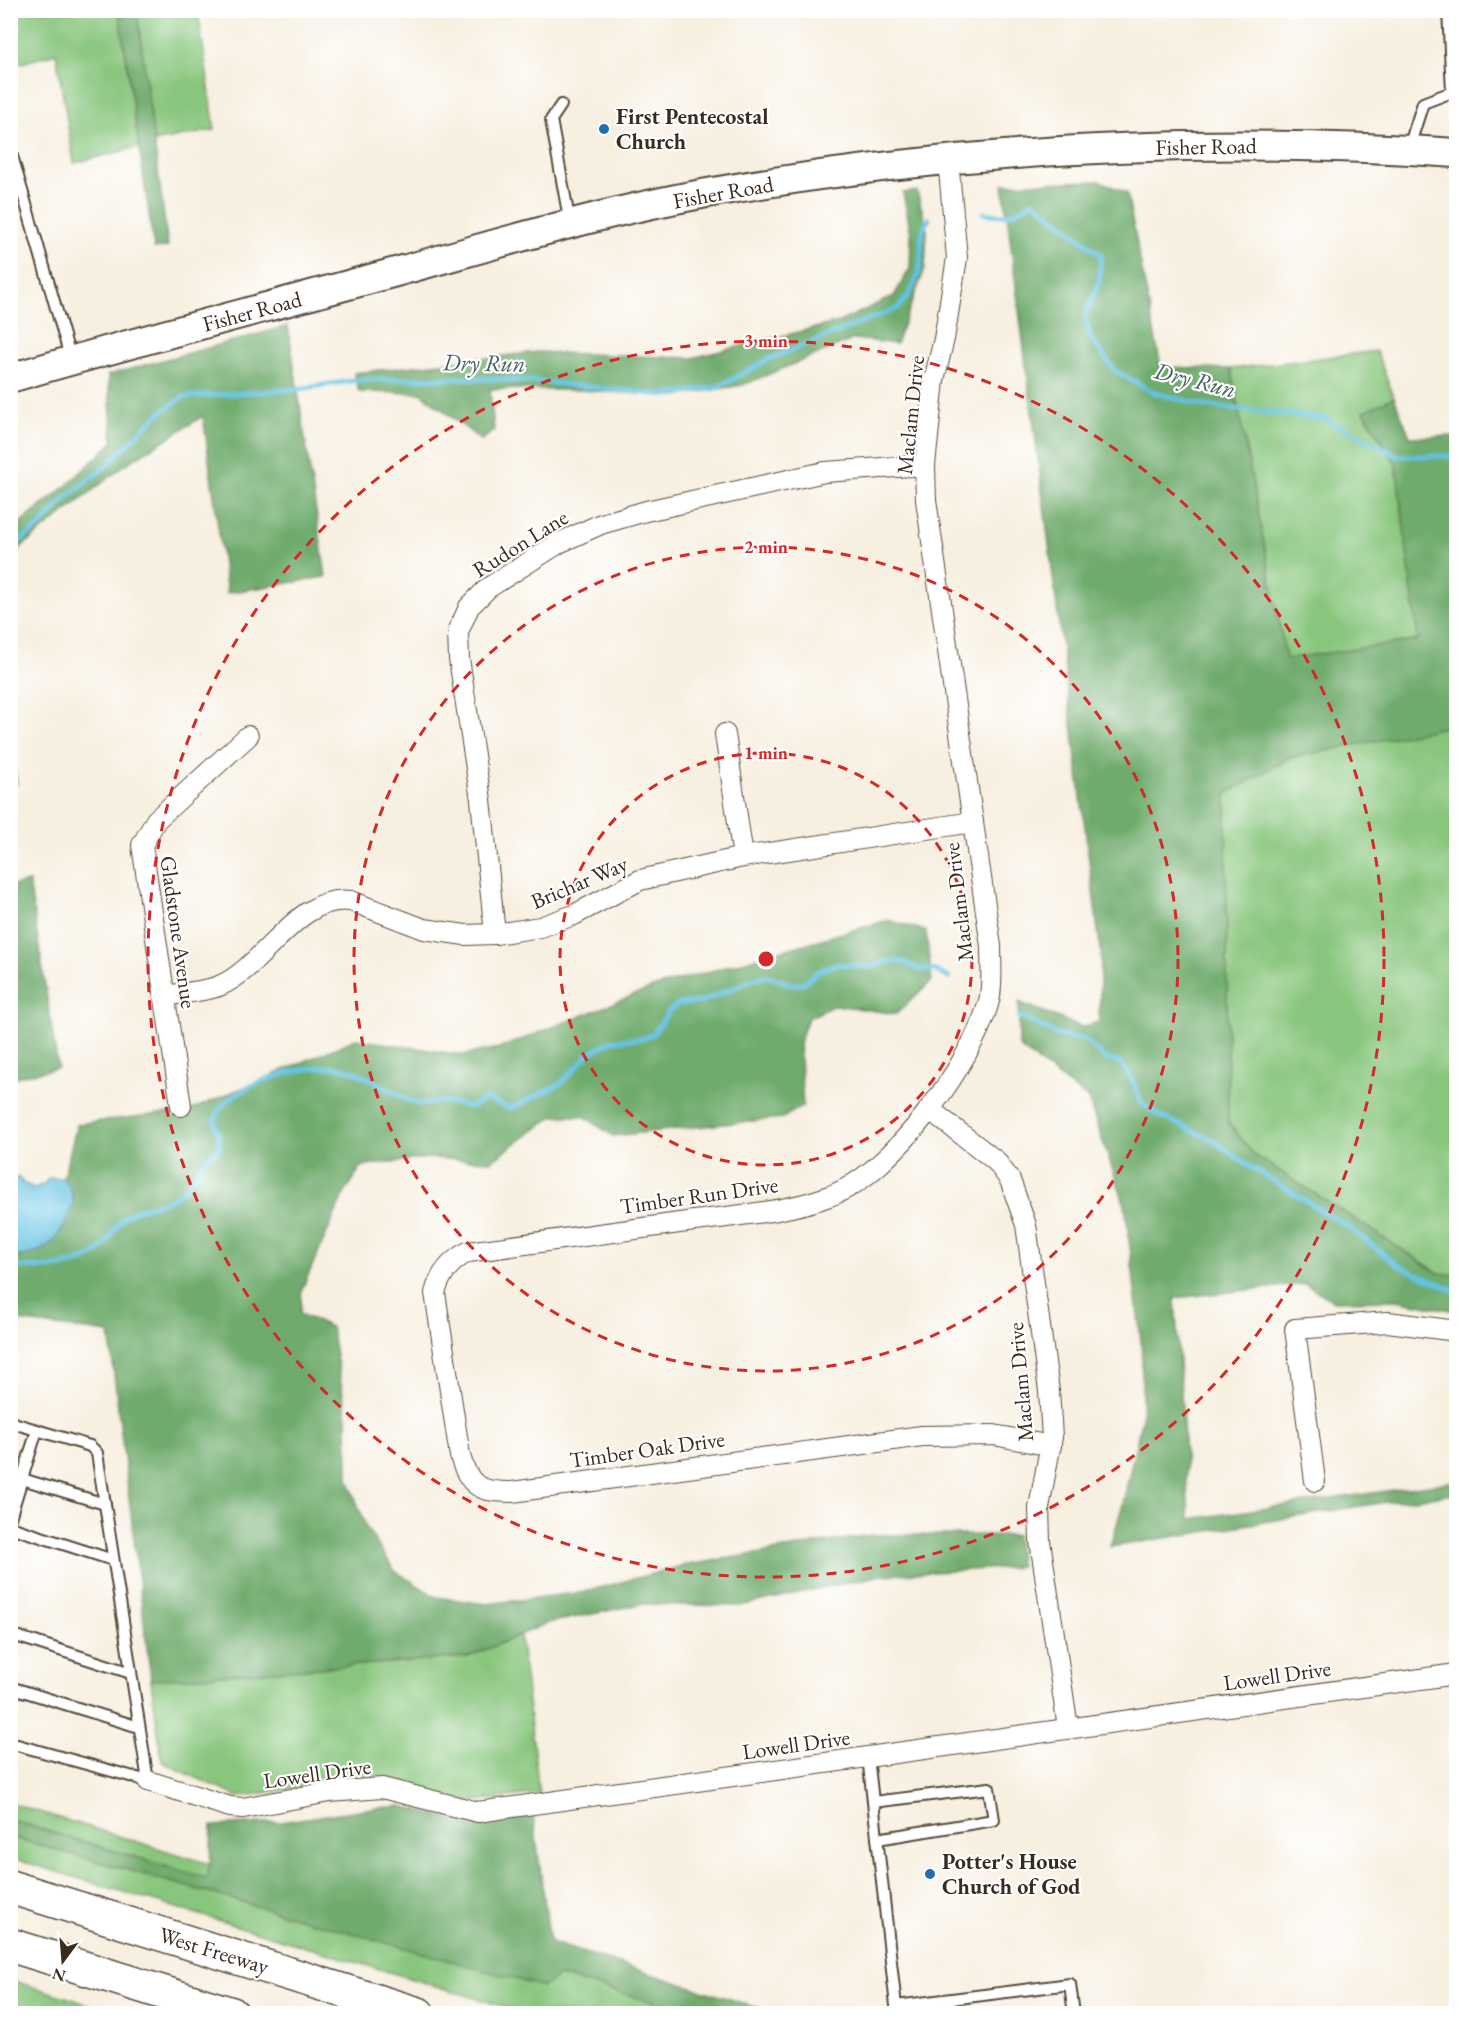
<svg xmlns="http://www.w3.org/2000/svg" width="1467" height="2024" viewBox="0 0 1467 2024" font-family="'EB Garamond',serif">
<rect width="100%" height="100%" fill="#fff"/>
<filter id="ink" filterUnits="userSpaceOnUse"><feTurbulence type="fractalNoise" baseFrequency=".0167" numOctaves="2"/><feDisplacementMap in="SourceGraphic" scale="12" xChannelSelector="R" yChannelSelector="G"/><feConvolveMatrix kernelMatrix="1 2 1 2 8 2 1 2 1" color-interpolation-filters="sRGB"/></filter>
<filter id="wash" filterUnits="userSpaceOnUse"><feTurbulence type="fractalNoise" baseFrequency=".008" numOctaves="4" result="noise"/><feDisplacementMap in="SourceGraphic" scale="24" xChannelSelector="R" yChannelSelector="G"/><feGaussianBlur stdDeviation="1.35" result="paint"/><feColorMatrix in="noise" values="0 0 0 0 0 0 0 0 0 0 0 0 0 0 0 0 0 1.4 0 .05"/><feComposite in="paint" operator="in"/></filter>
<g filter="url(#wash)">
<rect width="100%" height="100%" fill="#f7efdf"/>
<g fill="#88c67d" stroke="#62784e" stroke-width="1.5">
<path d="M11,11H119L139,147L74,163L56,53L11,66Z"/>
<path d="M137,11H198L215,130L154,142Z"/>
<path d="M1376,351L1394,397L1364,412L1396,464L1418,640L1286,659L1231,369Z"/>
<path d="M1456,725V1275L1439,1273L1254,1155L1228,1121L1226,793L1289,758Z"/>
<path d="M520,1635L539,1793L470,1802L445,1797L377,1776L238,1797L162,1762L151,1680L468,1657Z"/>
<path d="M10,1803L210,1864L206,1878L11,1820Z"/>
<path d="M10,1837L543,1986L559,1976L695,2013H525L11,1858Z"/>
<path d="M10,1980H11L116,2013H11Z"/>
</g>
<g fill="#6eab6c" stroke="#546a45" stroke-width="1.5">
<path d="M119,11H137L168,247L154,248Z"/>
<path d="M1100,181L1127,193L1161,367L1231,369L1286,659L1418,640L1396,464L1364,411L1394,397L1410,437L1456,436V725L1289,758L1226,794L1228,1122L1254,1155L1438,1273L1456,1275V1311L1396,1300L1334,1301L1305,1284L1175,1298L1189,1519L1456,1481V1494L1386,1502L1110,1547L1123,1504L1142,1417V1350L1125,1205L1088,1099L1019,1047V1002L1081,1027L1099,1022L1101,954L1003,184Z"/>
<path d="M917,191L927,230L925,268L896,344L854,339L743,385L675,396L578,390L490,389L494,431L481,440L421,393L359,392L354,373L537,352L692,358L839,322L894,296L910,268L911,234L903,193Z"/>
<path d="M288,326L326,577L227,593L203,416L126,464L11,555V530L66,486L113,442L108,375Z"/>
<path d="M10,742H11L17,784H11Z"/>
<path d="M29,882L58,1068L11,1078V886Z"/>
<path d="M888,920L926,931L932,981L896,1014L835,1005L808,1018L799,1043L803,1106L782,1118L613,1136L583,1116H554L491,1161L428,1158L362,1166L344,1194L302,1289L300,1314L331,1327L347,1417L348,1479L367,1529L395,1571L436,1597L487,1604L584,1592L681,1566L871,1535H1016L1020,1567L882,1575L739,1606L641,1604L548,1623L468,1657L151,1680L109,1333L11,1320V1259L13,1257C53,1253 59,1239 74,1202L70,1187L63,1178L77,1124L191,1110L356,1039L463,1055L500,1048L655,987Z"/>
<path d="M402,1806L470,1823L533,1815L550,1942L774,2013H695L559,1976L543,1987L11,1837L10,1820L206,1878L210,1864L212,1826L281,1822L365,1809Z"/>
</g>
<path fill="#64c3e3" stroke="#507680" stroke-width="1.5" d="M11,1177L19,1178L24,1184L35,1188L44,1184L49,1178H63L70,1187L74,1202C59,1238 53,1253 13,1257L11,1259Z"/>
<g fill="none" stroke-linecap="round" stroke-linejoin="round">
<g stroke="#64c3e3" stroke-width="5">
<path d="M984,213C1008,217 1014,215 1033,201L1101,255L1099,283L1085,315L1090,337L1115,371L1155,393L1207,406L1323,418L1399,456H1456"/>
<path d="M10,548L40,526L66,498L105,467L157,415L183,397L299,389L356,380L463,378L532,381L666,395L718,387L769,359L898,308C909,295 917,284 920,266C923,248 917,234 929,219"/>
<path d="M1019,1016L1058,1035L1085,1040L1105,1059L1121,1063L1131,1077L1142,1104L1162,1117L1213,1140L1249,1166L1347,1226L1399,1266L1456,1291"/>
<path d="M10,1266C38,1269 82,1270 103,1247C114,1235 116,1220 132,1212C149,1204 169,1204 183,1190C196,1176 202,1158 219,1149C223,1135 209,1124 219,1110C238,1082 315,1060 346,1069C371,1076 392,1094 416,1103C425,1106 435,1101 444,1102C452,1102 462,1105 471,1107L486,1098L510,1109L560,1084L590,1053L611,1041L644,1038L654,1033L669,1011L679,1004L701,1002L758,977L769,976L792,985L804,983L818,971L836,964L872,967L886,961H902L918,969L934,970L949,978"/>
</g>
</g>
</g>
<g filter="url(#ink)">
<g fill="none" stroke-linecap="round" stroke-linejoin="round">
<defs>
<g id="service">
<path d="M1448,10L1452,92"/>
<path d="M561,105L551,120L570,224"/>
<path d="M10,149L71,360"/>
<path d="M1408,150L1423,103L1452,92L1456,96"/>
<path d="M10,1422L90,1446L97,1453L148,1781L10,1743"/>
<path d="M22,1479L105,1504"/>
<path d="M10,1518L37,1430"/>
<path d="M10,1527L113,1560"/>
<path d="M10,1634L131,1673"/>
<path d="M10,1687L139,1727"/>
<path d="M868,1757L896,2006L1070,1984L1074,2014"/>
<path d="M873,1802L989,1788L994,1820L877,1839"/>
</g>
<g id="minor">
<path d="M948,159L957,258L944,339L934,380L925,465L926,500L991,946C991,963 993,985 989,1001C973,1062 892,1173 832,1195C789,1212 739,1215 694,1221C618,1231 543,1242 468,1252C450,1261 440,1274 435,1293L460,1456C469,1487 480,1492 512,1492L922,1436L994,1435L1051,1446"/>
<path d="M725,734L743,857"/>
<path d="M495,934L481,800L459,659L458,632L469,607L488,588L559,543L601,524L646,511L825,472L925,465"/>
<path d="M164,996C181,993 203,992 219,986C265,967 298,893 351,901L424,929L465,935L495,934L540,927L574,915L640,880L743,857L973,822"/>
<path d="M181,1106L142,845L156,820L248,736"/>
<path d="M929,1109L996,1161L1010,1180L1026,1225L1049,1391L1052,1437L1039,1508L1040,1541L1068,1728"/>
<path d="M1315,1481L1295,1329L1388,1322L1456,1331"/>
<path d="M148,1781L230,1807L243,1808L329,1792L382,1788L478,1812L1456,1674"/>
</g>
<path id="secondary" d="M10,378C141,340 272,306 403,270C508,241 612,209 719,191C963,148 1210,136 1456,153"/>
<g id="motorway">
<path d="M10,1887L418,2014"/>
<path d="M10,1945L232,2014"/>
</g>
</defs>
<use href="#service" stroke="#57483b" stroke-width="14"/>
<use href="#minor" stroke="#57483b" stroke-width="22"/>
<use href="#secondary" stroke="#57483b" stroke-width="32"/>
<use href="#motorway" stroke="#57483b" stroke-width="36"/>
<use href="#service" stroke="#fff" stroke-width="10"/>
<use href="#minor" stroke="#fff" stroke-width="20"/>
<use href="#secondary" stroke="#fff" stroke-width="28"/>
<use href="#motorway" stroke="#fff" stroke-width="33"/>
</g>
</g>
<g fill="none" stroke="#d62828" stroke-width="3" stroke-dasharray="10 8">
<circle cx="766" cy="959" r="206"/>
<circle cx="766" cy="959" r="412"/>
<circle cx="766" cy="959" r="618"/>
</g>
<g fill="#1f6fb2" stroke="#fff" stroke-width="2">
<circle cx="604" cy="129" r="6"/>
<circle cx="930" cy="1874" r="6"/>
</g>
<g text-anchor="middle" stroke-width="4.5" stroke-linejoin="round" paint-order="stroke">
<g font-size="22" font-weight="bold" fill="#3b2a1e" stroke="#fff" text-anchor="start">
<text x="616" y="124">First Pentecostal<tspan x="616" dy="25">Church</tspan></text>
<text x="942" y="1869">Potter's House<tspan x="942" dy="25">Church of God</tspan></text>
</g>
<g font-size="22" fill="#3b2a1e" stroke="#fff">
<text transform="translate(1206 146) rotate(-1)" y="8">Fisher Road</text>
<text transform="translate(723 192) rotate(-10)" y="8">Fisher Road</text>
<text transform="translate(252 311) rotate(-15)" y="8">Fisher Road</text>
<text transform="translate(910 415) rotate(-84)" y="8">Maclam Drive</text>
<text transform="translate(520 543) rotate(-32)" y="8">Rudon Lane</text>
<text transform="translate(579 882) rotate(-23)" y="8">Brichar Way</text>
<text transform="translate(958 902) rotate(-97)" y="8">Maclam Drive</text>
<text transform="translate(179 932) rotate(82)" y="8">Gladstone Avenue</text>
<text transform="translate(699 1195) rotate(-8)" y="8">Timber Run Drive</text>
<text transform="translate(1020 1382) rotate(-95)" y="8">Maclam Drive</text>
<text transform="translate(647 1449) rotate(-8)" y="8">Timber Oak Drive</text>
<text transform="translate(1277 1675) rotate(-8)" y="8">Lowell Drive</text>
<text transform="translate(796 1744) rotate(-8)" y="8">Lowell Drive</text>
<text transform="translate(317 1773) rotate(-8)" y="8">Lowell Drive</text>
<text transform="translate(214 1950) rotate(17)" y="8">West Freeway</text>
</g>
<g font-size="24" font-style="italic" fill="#496063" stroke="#fff">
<text transform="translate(484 363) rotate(1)" y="8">Dry Run</text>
<text transform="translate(1195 380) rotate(14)" y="8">Dry Run</text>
</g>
</g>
<circle cx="766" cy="959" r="9" fill="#d62828" stroke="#fff" stroke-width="3"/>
<g font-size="18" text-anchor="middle" font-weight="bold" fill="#d62828" stroke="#fff" stroke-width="4.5" stroke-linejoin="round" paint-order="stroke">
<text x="766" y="347">3 min</text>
<text x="766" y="553">2 min</text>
<text x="766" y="759">1 min</text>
</g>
<rect width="1467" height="2024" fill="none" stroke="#fff" stroke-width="36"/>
<g transform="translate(63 1961) rotate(196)" stroke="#ffffff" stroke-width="4.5" paint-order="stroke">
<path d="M0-4.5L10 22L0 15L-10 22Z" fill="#3b2a1e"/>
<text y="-9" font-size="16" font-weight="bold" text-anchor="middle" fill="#3b2a1e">N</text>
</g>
</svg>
